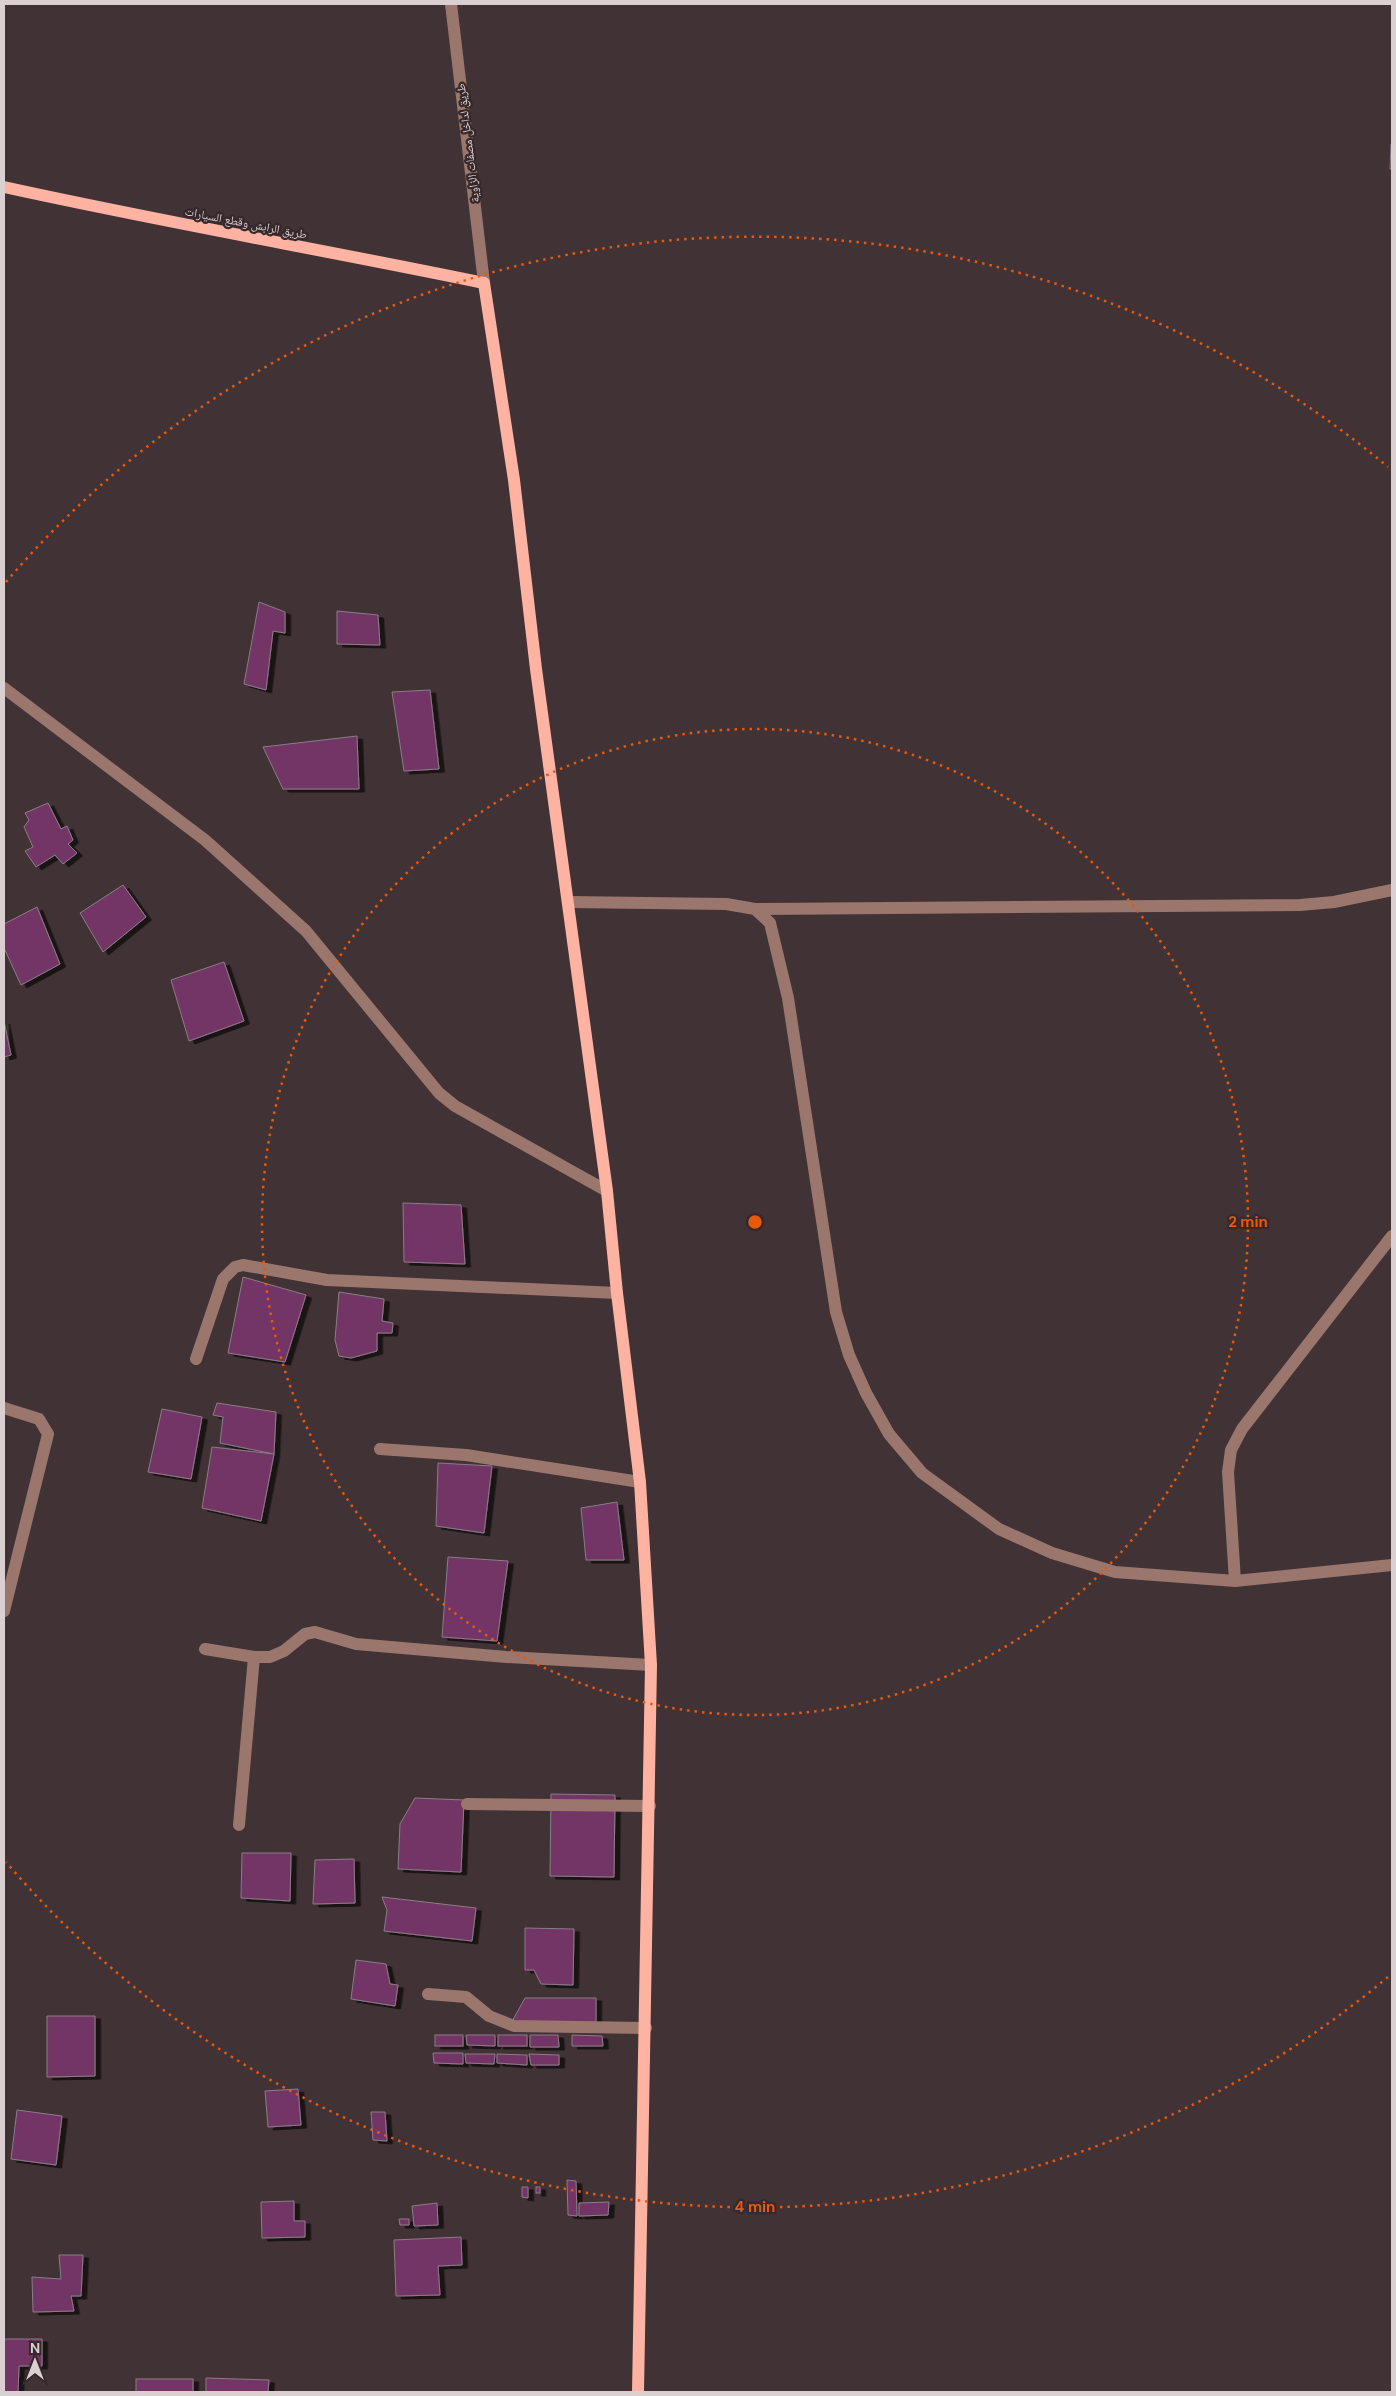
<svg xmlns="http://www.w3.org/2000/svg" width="1396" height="2396" viewBox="0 0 1396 2396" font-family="'DM Sans','Noto Naskh Arabic',sans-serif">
<defs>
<filter id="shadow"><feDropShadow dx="5.5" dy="3" stdDeviation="0" flood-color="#0009"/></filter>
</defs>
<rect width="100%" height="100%" fill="#403235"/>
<g fill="#723565" stroke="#8b7d87" filter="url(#shadow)">
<path d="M1391,144H1392V169H1390Z"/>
<path d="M259,602L285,612V633L273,631L266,690L244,684Z"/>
<path d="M337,611L378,615L380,645L337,644Z"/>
<path d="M430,690L439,769L404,771L392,692Z"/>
<path d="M357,736L359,789H283L263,747Z"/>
<path d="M48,803L61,829L67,826L73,840L68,844L77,853L63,864L55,855L36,867L25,851L33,847L24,827L29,820L25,813Z"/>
<path d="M123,885L146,917L103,952L80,913Z"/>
<path d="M37,907L60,964L21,985L4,948V924Z"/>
<path d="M224,962L244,1021L189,1041L171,980Z"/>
<path d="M4,1021L11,1055L4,1057Z"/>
<path d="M403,1203L461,1205L465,1264L404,1262Z"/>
<path d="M243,1277L306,1295L285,1362L228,1353Z"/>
<path d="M339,1292L384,1299L382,1321L393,1323L392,1333H377V1351L351,1358L339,1356L335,1340Z"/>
<path d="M217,1403L276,1412L274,1454L220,1443L223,1417L213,1415Z"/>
<path d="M162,1409L202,1417L191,1479L148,1472Z"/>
<path d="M212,1447L274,1454L261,1521L202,1508Z"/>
<path d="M438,1463L492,1466L484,1533L436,1526Z"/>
<path d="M617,1502L624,1560H586L581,1508Z"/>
<path d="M448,1557L508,1561L497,1641L442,1637Z"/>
<path d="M551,1794L615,1795L614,1877L550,1876Z"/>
<path d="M415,1798L464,1800L461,1872L398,1869L400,1824Z"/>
<path d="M242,1853H291L290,1901L241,1898Z"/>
<path d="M354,1859L355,1903L313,1904L315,1860Z"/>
<path d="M382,1897L476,1908L472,1941L384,1931L387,1910Z"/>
<path d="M525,1928L574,1929L573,1985L541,1984L534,1970H525Z"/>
<path d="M356,1960L386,1964L390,1984L398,1985L395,2006L351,1999Z"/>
<path d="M525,1998H596V2024L510,2025Z"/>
<path d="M47,2016H95V2076L47,2077Z"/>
<rect x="435" y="2035" width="28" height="11"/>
<path d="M466,2035H495V2046L467,2045Z"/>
<rect x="498" y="2035" width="29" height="11"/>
<path d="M530,2035H558L559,2047H530Z"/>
<path d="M572,2035L602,2036L603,2046H572Z"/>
<path d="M433,2053H463V2064L434,2063Z"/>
<path d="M465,2054H495L494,2064L466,2063Z"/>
<path d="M497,2054L527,2055V2065L497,2063Z"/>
<path d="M529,2054L559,2055V2065H531Z"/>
<path d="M298,2089L301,2125L268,2127L265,2091Z"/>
<path d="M17,2110L62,2116L56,2165L11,2159Z"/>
<path d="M371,2112H385L387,2141L373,2140Z"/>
<path d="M567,2180L576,2181L577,2216L568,2215Z"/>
<path d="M522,2187H528V2198L522,2197Z"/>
<rect x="536" y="2187" width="4" height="6"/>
<path d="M294,2201V2221H305V2237L262,2238L261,2202Z"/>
<path d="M609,2202L608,2215L579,2216V2203Z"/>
<path d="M437,2203L438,2225L414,2226L412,2206Z"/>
<path d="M399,2219H409V2225H400Z"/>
<path d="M461,2237L462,2265L438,2266L440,2295L396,2296L394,2240Z"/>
<path d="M59,2255H83L81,2296H71L74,2311L33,2312L32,2277L61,2279Z"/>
<path d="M4,2339H42V2366H19L18,2392H4Z"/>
<path d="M206,2378L269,2380L268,2392H206Z"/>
<rect x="136" y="2379" width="57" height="13"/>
</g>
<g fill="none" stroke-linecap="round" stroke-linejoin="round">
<g stroke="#9a766d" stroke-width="12">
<path d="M451,4L484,283"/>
<path d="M4,688L205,840L306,931L439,1093L455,1106L607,1191"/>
<path d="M568,902L726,904L755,909L770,923L788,998L836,1312L849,1355L866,1393L889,1434L922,1473L999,1529L1052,1553L1115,1572L1235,1581L1392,1565"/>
<path d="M755,909L1300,905L1334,902L1392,890"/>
<path d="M196,1359L223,1279L235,1267L243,1265L327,1280L617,1293"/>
<path d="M4,1408L39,1419L48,1434L4,1611"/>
<path d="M380,1449L466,1455L640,1482"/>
<path d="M1235,1581L1228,1472L1231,1450L1242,1429L1392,1236"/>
<path d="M205,1649L254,1657H270L284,1651L305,1634L315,1632L356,1644L506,1657L651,1665"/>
<path d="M467,1804L650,1806"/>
<path d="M239,1825L254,1657"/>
<path d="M428,1994L466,1997L489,2016L514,2026L646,2028"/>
</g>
<path stroke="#feb3a2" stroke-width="12" d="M4,187C163,222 324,250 484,283L514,480L536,669L607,1191L617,1293L640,1482L651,1665L638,2392"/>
</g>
<g fill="none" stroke="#e8590c" stroke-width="2.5" stroke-dasharray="2.5 5">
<circle cx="755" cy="1222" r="493"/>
<path d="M1388 1977A985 985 0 0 1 6 1862M6 582A985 985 0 0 1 1388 467"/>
</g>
<g text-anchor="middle" stroke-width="4.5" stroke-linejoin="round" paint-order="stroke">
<g font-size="12" fill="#dad0d2" stroke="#36282b">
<text transform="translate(468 143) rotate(-97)" y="4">طريق لداخل مصفات الزاوية</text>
<text transform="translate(246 223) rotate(11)" y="4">طريق الرابش وقطع السيارات</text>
</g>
</g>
<circle cx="755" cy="1222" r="8" fill="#e8590c" stroke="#36282b" stroke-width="2.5"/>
<g font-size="15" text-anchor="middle" font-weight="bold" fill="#e8590c" stroke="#36282b" stroke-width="4.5" stroke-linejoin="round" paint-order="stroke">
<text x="1248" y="1227">2 min</text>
<text x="755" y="2212">4 min</text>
</g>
<rect width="1396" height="2396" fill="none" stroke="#dad0d2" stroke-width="10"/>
<g transform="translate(35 2361)" stroke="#36282b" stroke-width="4" paint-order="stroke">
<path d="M0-4L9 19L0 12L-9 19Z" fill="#dad0d2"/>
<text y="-8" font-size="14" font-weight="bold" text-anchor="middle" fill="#dad0d2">N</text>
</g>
</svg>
